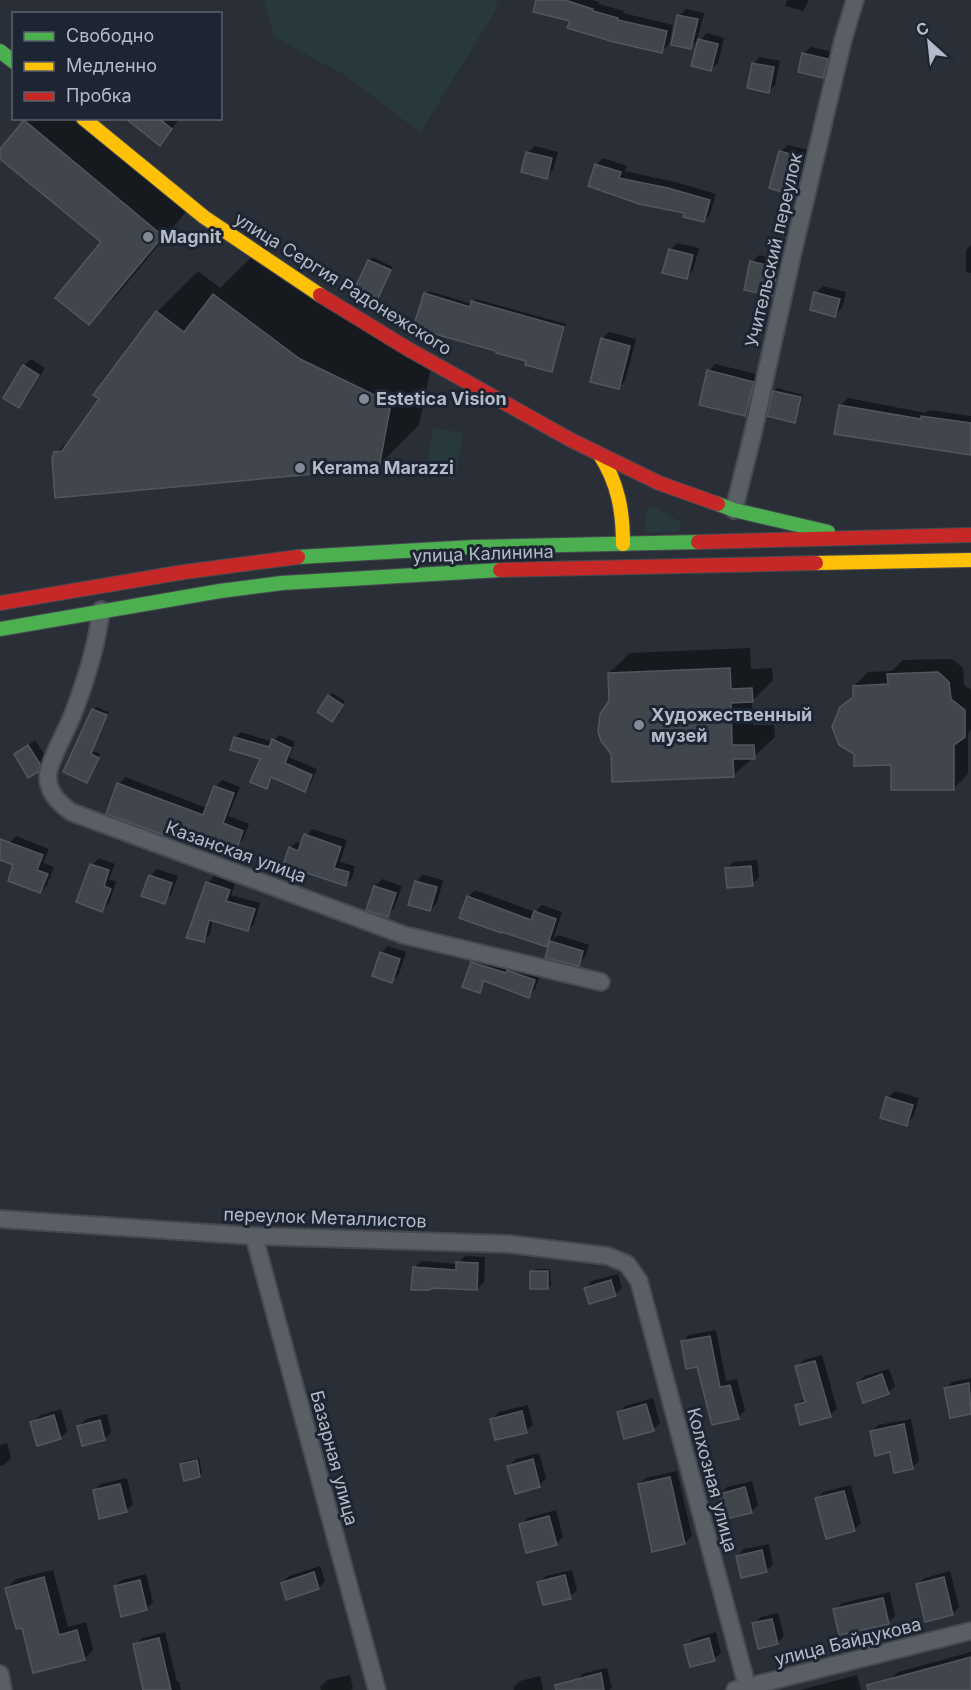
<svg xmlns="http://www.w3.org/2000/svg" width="971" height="1690" viewBox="0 0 971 1690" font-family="Inter,sans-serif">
<rect width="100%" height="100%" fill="#2a2f37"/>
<g fill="#27393d">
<path d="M264,0H495L498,7L420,132L343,74L274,37Z"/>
<path d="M433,428L463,433L455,479L425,474Z"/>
<path d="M651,507H655L680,522L681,527L678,532H648L644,527L647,510Z"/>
</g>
<g fill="#0007">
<path d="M537,0H592L599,2V4L624,11L623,13L673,25L669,44L662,51L572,20Z"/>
<path d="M787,0H809L803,11L785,6Z"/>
<path d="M686,9L704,13L697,41L691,47L679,16Z"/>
<path d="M707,33L724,38L718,63L711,69L700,40Z"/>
<path d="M811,47L834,52L830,69L823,76L804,53Z"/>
<path d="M760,57L780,61L775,85L768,92L753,64Z"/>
<path d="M28,118H84L190,207L117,295L89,323L103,242L0,157V151Z"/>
<path d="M127,118H174L178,121L160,144Z"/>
<path d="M788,145L808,150L799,186L792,193L781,152Z"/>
<path d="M535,146L558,152L553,170L546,177L528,152Z"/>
<path d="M603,158L627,166L625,171L675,182L716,194L710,214L704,221L686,212L589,185L597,164Z"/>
<path d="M677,243L699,248L693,270L686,277L670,250Z"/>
<path d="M971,245V273L966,272V250Z"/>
<path d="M255,254L432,362L419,425L378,466L56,453L80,429L157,312L198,271L220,288Z"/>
<path d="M759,255L784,261L778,288L771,295L752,262Z"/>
<path d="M372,257L393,267L377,297L357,287Z"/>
<path d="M823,286L846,292L842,308L835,315L816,293Z"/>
<path d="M429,291L472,304L476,299L566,324L554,367L551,370L528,360L426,294Z"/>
<path d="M609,332L636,339L625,381L618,388L602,339Z"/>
<path d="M31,359L45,368L26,399L19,406L24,366Z"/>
<path d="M715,364L760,375L752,408L745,415L709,371Z"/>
<path d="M777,388L803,395L797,418L794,421L774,391Z"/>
<path d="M848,398L926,413L929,410L971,416V453L841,405Z"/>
<path d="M750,648L751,669L772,668L773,680L752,701L753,725H774L775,737L733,776L610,701L609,673L630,653Z"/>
<path d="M952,659L963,668L964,685L971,690V730L968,733V774L954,788L892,764L855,753L841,708L854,695V686L868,672L892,671L903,660Z"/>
<path d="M332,693L345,701L334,717L329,696Z"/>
<path d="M96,707L109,712L93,751L100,754L87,781L93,710Z"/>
<path d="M241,732L273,742L279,735L295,742L289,757L317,769L310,785L305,790L274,776L266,787L262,758L235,738Z"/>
<path d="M35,740L46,757L44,763L37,770L16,754Z"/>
<path d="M125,777L207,808L215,787L222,780L240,787L228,816L249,824L243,839L236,846L215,838L209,844L172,830L167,835L119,784Z"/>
<path d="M312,829L347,840L340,862L355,866L352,878L345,885L290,848L297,842L301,843Z"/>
<path d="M16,836L49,849L43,863L54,867L47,885L40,892L15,865L9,843Z"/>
<path d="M99,858L115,864L109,879L116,882L109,903L102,910L92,865Z"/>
<path d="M757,860L759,877L752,884L727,869L733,862Z"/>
<path d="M157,869L178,876L171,895L164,902L150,876Z"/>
<path d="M423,875L443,880L437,903L430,910L416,882Z"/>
<path d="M214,876L235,884L231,895L260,903L254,924L248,930L213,920L210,934L203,940L188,937L208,883Z"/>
<path d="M382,879L402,886L394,908L387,915L368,909L376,886Z"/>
<path d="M475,890L535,912L542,905L562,912L553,940L558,935L589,945L585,957L578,964L546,957L551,940L547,945L468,897Z"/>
<path d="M388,946L406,952L399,974L392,981L381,953Z"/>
<path d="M479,956L541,973L535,989L528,996L487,981L479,991L472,963Z"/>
<path d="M895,1091L919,1098L913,1117L907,1124L888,1098Z"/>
<path d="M465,1256L485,1257L484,1282L477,1289L432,1286L414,1268L421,1261L457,1264Z"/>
<path d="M535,1269H550L551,1285L548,1288L532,1272Z"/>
<path d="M618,1274L622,1288L615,1294L585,1288L592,1281Z"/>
<path d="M716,1330L726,1381L737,1379L745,1410L738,1417L682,1342L689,1335Z"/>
<path d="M822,1355L837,1409L830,1415L796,1405L805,1398L797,1367L804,1360Z"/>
<path d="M889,1369L895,1386L888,1393L858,1383L865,1376Z"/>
<path d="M971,1378V1412L951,1416L946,1389L952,1382Z"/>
<path d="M653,1398L660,1423L653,1429L619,1413L625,1406Z"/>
<path d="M528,1405L533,1425L526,1431L492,1419L499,1412Z"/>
<path d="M61,1409L67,1431L61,1438L32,1423L39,1416Z"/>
<path d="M107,1414L111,1432L105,1439L79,1426L86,1419Z"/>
<path d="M911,1419L919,1461L912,1468L871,1432L878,1425Z"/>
<path d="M7,1443L11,1458L4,1465L0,1466V1445Z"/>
<path d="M539,1453L546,1478L540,1485L509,1466L516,1459Z"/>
<path d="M199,1458L202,1473L199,1476L182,1464L185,1461Z"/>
<path d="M677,1471L692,1536L685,1543L639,1484L646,1478Z"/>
<path d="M127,1478L133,1504L126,1511L94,1491L101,1484Z"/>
<path d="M752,1481L758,1505L751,1512L720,1494L727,1487Z"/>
<path d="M851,1485L861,1523L854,1530L817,1499L823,1492Z"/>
<path d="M556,1510L563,1537L556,1544L521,1525L527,1518Z"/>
<path d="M769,1544L773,1564L767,1571L737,1556L744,1549Z"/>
<path d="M320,1566L325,1581L319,1588L282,1583L289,1576Z"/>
<path d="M53,1570L68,1627L86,1622L93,1650L84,1659L23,1626L7,1588L16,1579Z"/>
<path d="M572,1570L577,1590L570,1597L539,1583L546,1576Z"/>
<path d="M950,1571L959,1607L952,1614L918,1584L925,1578Z"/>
<path d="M146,1574L153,1602L146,1609L115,1586L122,1580Z"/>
<path d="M890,1592L895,1616L888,1622L835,1610L842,1603Z"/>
<path d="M778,1613L784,1636L777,1643L754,1624L761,1617Z"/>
<path d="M165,1632L177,1682L179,1681L181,1690H147L135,1645L142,1638Z"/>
<path d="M716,1632L721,1653L714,1659L686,1645L693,1639Z"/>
<path d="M971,1652V1690H892L889,1680L898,1672Z"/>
<path d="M607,1668L612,1688L609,1690H579L577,1680L584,1673Z"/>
<path d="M350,1675L353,1689L351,1690H321L320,1687L327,1680Z"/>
<path d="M857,1675L861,1690H800Z"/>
<path d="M540,1676L543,1690H514L513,1688L520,1681Z"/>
</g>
<g fill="#41454c" stroke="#52575f" stroke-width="1.5">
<path d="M536,0H565L593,9V11L618,18V20L667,31L662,53L614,42L567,28L570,21L533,12Z"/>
<path d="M677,15L698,19L691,49L671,45Z"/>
<path d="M698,39L718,44L711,71L691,66Z"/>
<path d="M802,53L828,59L823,78L798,72Z"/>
<path d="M752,63L774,67L769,93L747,88Z"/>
<path d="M125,118H158L172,129L160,146Z"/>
<path d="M24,120L163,236L89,325L55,298L101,242L0,159V149Z"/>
<path d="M779,151L802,157L792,195L769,188Z"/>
<path d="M526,152L552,158L547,179L521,172Z"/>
<path d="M595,164L621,172L619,178L668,188L710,200L704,222L683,217L684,213L639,204L588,186Z"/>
<path d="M669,249L693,255L687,279L662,273Z"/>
<path d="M368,260L391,270L378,298L355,288Z"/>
<path d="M750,261L778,268L772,296L744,290Z"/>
<path d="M814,292L840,299L835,317L810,310Z"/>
<path d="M424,293L470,307L471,301L564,327L552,372L525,365L526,361L496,353V351L413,328Z"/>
<path d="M213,294L300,359L391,403L379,468L55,498L52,459L54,452L62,451L99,399L93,395L156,311L184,332Z"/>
<path d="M601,338L630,346L619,389L590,382Z"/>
<path d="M23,365L39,375L19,408L3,398Z"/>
<path d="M707,370L754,382L745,416L699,405Z"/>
<path d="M773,391L801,397L795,423L767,416Z"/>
<path d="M839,405L921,419V416L971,423V455L834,434Z"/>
<path d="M730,668L731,689L752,688L753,702L731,703L732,745H754L755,759H733L734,777L612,782L611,754L601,741L598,732L600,714L609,701L608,673Z"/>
<path d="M938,672L949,682L951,699L965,710V737L954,745V790H891V765L854,766V754L839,745L832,727L840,707L853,697V686L888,684L887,674Z"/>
<path d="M328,695L343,705L332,722L317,712Z"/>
<path d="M92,709L107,715L91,754L99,758L87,783L63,772Z"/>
<path d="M234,737L269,747L272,739L291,748L285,763L312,775L305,792L271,777L267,789L250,782L260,759L230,750Z"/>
<path d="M28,745L40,764L38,772L28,778L14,754Z"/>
<path d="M117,783L203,815L214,786L234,793L223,823L243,831L237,848L213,839L210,846L170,830L167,836L106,814Z"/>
<path d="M304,834L341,847L334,868L349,872L346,886L283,865L289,847L298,851Z"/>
<path d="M0,839L43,855L37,870L48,874L40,893L8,881L13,865L0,860Z"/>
<path d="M90,864L109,870L104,886L111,889L102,912L76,902Z"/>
<path d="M751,866L753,886L727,888L725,868Z"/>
<path d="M149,875L172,883L165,904L141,896Z"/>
<path d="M415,881L437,887L430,911L408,905Z"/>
<path d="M206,882L230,890L226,901L255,909L248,931L209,920L204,942L186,938Z"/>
<path d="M374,886L396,893L388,917L366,910Z"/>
<path d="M467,896L531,920L534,911L556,919L547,947L502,932L501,933L459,918Z"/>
<path d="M550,941L583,951L579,966L545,958Z"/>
<path d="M380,952L400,959L392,983L372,976Z"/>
<path d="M471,962L506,973L507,970L512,972L535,980L529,998L484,981L480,993L462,987Z"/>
<path d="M886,1097L913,1105L907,1126L880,1118Z"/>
<path d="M456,1262L478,1263L477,1290L431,1288L430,1290H411L413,1267L456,1270Z"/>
<rect x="530" y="1271" width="18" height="18"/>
<path d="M611,1280L616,1296L589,1304L584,1288Z"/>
<path d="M710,1336L720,1387L730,1385L739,1419L712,1425L697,1367L686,1369L681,1341Z"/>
<path d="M815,1361L831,1417L800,1425L795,1405L805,1402L795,1366Z"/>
<path d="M882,1374L889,1394L863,1403L857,1383Z"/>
<path d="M969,1383L971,1414L950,1418L944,1388Z"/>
<path d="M646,1404L654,1431L624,1439L617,1412Z"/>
<path d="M522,1411L527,1433L495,1440L490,1419Z"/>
<path d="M54,1415L61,1439L37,1446L30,1422Z"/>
<path d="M100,1420L105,1440L82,1446L77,1426Z"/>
<path d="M904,1424L913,1469L894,1473L890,1452L875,1456L870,1431Z"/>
<path d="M533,1459L540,1487L515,1494L507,1466Z"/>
<path d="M197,1460L200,1477L184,1481L180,1464Z"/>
<path d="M670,1477L685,1544L652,1552L638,1484Z"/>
<path d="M120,1484L127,1512L99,1519L93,1490Z"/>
<path d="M745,1487L752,1513L725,1519L719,1494Z"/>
<path d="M844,1491L855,1531L826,1539L815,1498Z"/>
<path d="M549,1516L557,1545L526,1553L519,1524Z"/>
<path d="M762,1550L767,1572L741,1578L736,1556Z"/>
<path d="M314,1572L319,1589L286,1600L281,1583Z"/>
<path d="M565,1575L571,1599L543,1605L537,1582Z"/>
<path d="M44,1577L59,1635L77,1630L85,1660L33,1673L22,1628L16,1629L5,1588Z"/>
<path d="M944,1577L953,1615L925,1622L916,1584Z"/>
<path d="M140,1580L147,1610L121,1617L114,1586Z"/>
<path d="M883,1598L889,1624L839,1635L833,1609Z"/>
<path d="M772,1619L778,1644L758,1649L752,1623Z"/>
<path d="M159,1638L171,1690H143L133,1644Z"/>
<path d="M709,1638L715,1661L690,1667L684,1645Z"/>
<path d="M971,1657V1690H868L867,1685Z"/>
<path d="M601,1673L604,1690H556L555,1685Z"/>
</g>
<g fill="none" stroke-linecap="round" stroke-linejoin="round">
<defs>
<g id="street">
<path d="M734,510L753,433L792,256L843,40L855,0"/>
<path d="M101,610C97,646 86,680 73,714C67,730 50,759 48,774C47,792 58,802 71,812L404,935L601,982"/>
<path d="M0,1219L254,1236L509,1244L608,1256L627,1264L639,1281L748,1690"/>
<path d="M254,1236L377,1690"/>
<path d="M0,1674L3,1690"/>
<path d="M735,1690L971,1631"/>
</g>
<g id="fast">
<path d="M0,51L14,62"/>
<path d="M718,504L734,510L828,532"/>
<path d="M298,557L473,547L698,542"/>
<path d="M0,629L220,591L282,583L500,570"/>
</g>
<g id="slow">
<path d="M83,118L204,217L320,295"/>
<path d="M600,455C618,483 623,511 623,544"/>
<path d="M816,563L971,560"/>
</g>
<g id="jam">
<path d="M320,295L408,349L571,440L659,483L718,504"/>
<path d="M698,542L971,535"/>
<path d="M500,570L816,563"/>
<path d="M0,603L184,572L298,557"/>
</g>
</defs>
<use href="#street" stroke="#464a50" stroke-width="20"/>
<use href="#fast" stroke="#464a50" stroke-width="16"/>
<use href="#slow" stroke="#464a50" stroke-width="16"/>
<use href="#jam" stroke="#464a50" stroke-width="16"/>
<use href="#street" stroke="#5a5e65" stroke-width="16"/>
<use href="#fast" stroke="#4caf50" stroke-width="14"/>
<use href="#slow" stroke="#ffc107" stroke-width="14"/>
<use href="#jam" stroke="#c62828" stroke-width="14"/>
</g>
<g fill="#848a95" stroke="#1d2532" stroke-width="2">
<circle cx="148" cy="237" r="6"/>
<circle cx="364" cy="399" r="6"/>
<circle cx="300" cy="468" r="6"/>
<circle cx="639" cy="725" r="6"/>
</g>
<g text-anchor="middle" stroke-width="6" stroke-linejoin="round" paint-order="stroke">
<g font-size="18" font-weight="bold" fill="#b4bbc8" stroke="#1d2532" text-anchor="start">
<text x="160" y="243">Magnit</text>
<text x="376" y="405">Estetica Vision</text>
<text x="312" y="474">Kerama Marazzi</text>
<text x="651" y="721">Художественный<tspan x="651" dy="21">музей</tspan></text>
</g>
<g font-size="18" fill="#b4bbc8" stroke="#1d2532">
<text transform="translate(774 250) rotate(-77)" y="6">Учительский переулок</text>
<text transform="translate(343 284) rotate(32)" y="6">улица Сергия Радонежского</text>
<text transform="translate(483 554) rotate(-2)" y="6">улица Калинина</text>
<text transform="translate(236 852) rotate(20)" y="6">Казанская улица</text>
<text transform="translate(325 1218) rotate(2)" y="6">переулок Металлистов</text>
<text transform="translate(334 1458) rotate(75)" y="6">Базарная улица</text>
<text transform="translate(712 1480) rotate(75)" y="6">Колхозная улица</text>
<text transform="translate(848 1642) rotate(-14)" y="6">улица Байдукова</text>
</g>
</g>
<rect x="12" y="12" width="210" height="108" fill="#1d2532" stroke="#59616e" stroke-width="1.5"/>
<rect x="24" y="32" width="30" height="9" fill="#4caf50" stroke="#59616e" stroke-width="1.5"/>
<text x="66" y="42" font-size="18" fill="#b4bbc8">Свободно</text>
<rect x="24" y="62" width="30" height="9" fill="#ffc107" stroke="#59616e" stroke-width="1.5"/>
<text x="66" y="72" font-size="18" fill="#b4bbc8">Медленно</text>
<rect x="24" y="92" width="30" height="9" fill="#c62828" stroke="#59616e" stroke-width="1.5"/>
<text x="66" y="102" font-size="18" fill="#b4bbc8">Пробка</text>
<g transform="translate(929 42) rotate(333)" stroke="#1d2532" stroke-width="4.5" paint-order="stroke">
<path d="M0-4.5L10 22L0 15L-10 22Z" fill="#b4bbc8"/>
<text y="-9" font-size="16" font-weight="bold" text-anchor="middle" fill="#b4bbc8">С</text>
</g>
</svg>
